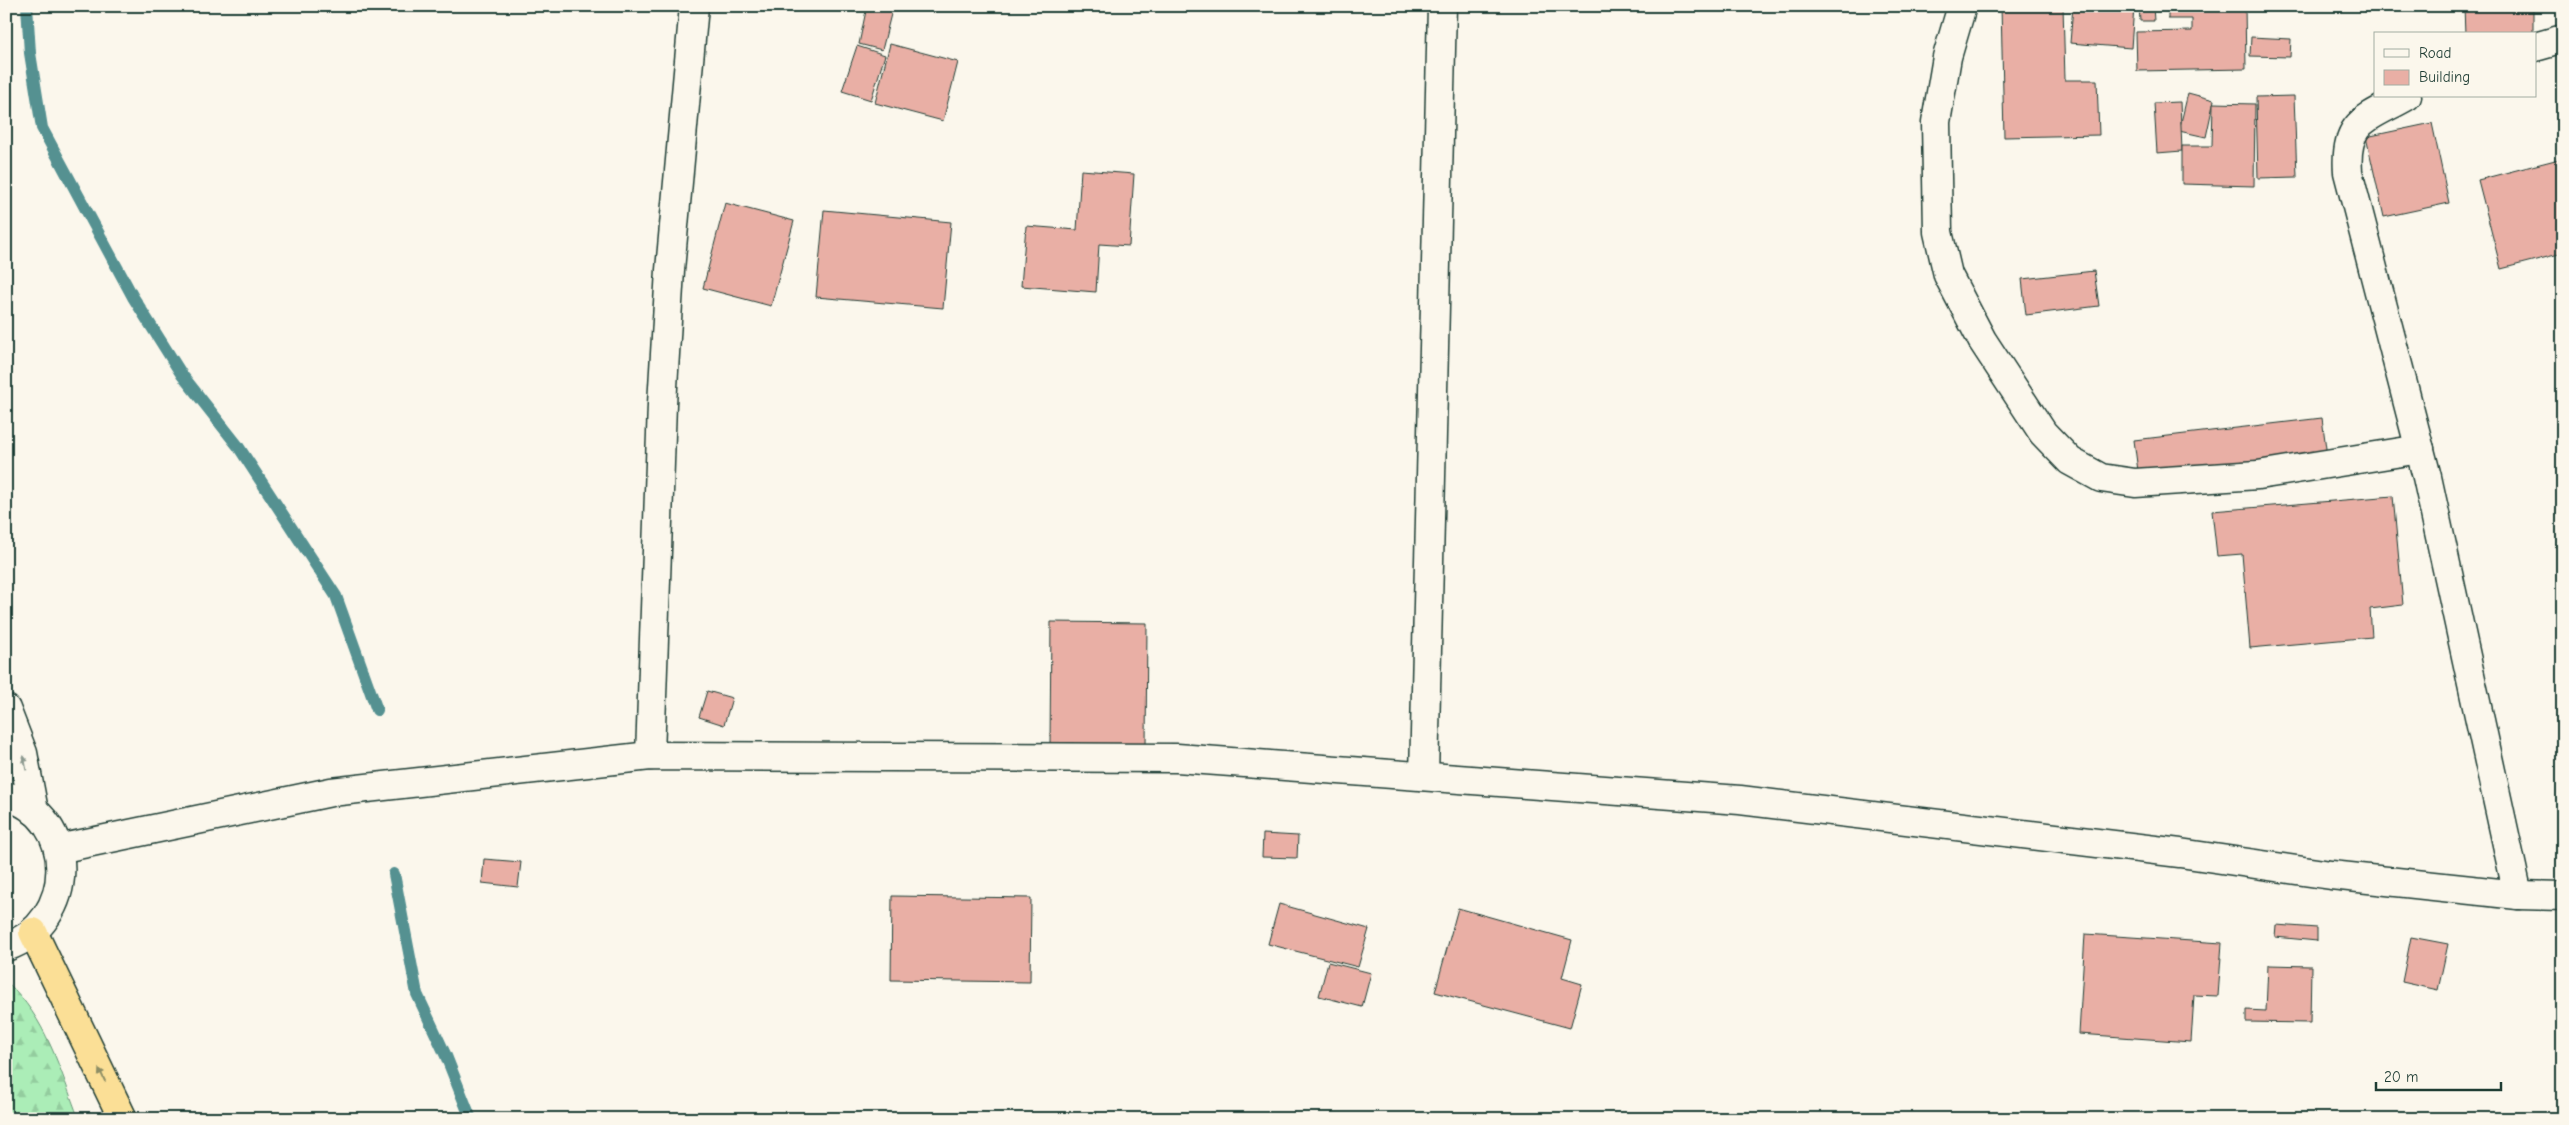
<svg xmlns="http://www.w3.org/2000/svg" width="2569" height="1125" viewBox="0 0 2569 1125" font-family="'Comic Neue',sans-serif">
<defs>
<pattern id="forest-firs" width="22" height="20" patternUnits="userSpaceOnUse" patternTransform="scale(1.25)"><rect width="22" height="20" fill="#abedb7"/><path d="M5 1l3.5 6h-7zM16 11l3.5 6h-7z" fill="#93cc9e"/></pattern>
</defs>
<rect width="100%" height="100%" fill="#fbf7ec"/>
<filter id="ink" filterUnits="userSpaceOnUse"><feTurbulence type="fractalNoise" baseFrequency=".02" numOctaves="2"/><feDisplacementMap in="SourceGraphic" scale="10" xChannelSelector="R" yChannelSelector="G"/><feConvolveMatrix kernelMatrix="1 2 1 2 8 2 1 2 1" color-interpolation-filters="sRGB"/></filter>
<g filter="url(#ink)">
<path fill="url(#forest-firs)" stroke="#659576" d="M6,981C47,1019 59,1068 79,1119H6Z"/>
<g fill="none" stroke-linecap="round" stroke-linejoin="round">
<g stroke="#549191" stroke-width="12">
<path d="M27,6L30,53L42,128L133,297L182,375L238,446L336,596L377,710"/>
<path d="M394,874L417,994L446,1056L471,1119"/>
</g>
</g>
<g fill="#e9afa5" stroke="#1f3d34">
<path d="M867,6H893L882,50L859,44Z"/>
<path d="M2001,6H2063L2065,80H2097L2099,135L2004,137Z"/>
<path d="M2073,6H2134L2131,48L2070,43Z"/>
<path d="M2139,6H2153L2154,21H2140Z"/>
<path d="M2168,6H2245L2246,69L2137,71L2136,32L2192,31V19H2168Z"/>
<path d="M2464,6L2533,8V34H2465Z"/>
<path d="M2251,37L2291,39L2290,57L2250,56Z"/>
<path d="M890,44L958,62L943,121L875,103Z"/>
<path d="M857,46L885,55L871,100L842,91Z"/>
<path d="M2188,93L2214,100L2206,137L2179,131Z"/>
<path d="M2294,96L2297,177L2258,178L2256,97Z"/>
<path d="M2180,102L2182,151L2157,153L2154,103Z"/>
<path d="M2213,103L2255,104L2254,186L2182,184V146H2212Z"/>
<path d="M2432,123L2449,203L2384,217L2366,137Z"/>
<path d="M2563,158V253L2501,269L2478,180Z"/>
<path d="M1081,170L1134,174L1129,246L1099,244L1096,292L1021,286L1026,226L1077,230Z"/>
<path d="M725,203L794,221L771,306L703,288Z"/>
<path d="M824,210L951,222L943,308L816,297Z"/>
<path d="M2094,271L2099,306L2026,315L2022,279Z"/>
<path d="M2322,418L2327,456L2139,479L2134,440Z"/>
<path d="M2393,496L2403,605L2370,609L2372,637L2250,648L2242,554L2217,556L2212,511Z"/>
<path d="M1051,622L1147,623L1146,746H1050Z"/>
<path d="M707,691L732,698L724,725L699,717Z"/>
<path d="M1263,834L1298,836L1297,858L1262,857Z"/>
<path d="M484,859L521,862L518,887L482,883Z"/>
<path d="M892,896L1031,898L1030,982L891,980Z"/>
<path d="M1279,904L1369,929L1358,967L1268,944Z"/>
<path d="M1458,908L1572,940L1562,978L1582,984L1570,1028L1435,992Z"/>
<path d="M2276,925L2317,928V941L2275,937Z"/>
<path d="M2085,934L2222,943L2218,996L2194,995L2191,1042L2079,1034Z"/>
<path d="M2411,937L2448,944L2438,990L2402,982Z"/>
<path d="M1328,962L1371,973L1362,1007L1319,996Z"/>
<path d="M2268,965L2311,966L2310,1023L2246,1022V1010L2266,1011Z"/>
</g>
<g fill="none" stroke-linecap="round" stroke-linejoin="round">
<defs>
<g id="street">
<path d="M1962,6L1947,57L1936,122L1938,232L1948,275L1982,340L2043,433L2070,461L2101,478L2135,483L2258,475L2420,449"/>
<path d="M2535,47L2563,39"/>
<path d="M2407,96C2367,119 2344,120 2348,172L2427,477L2518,895"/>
<path d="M6,709L23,753L34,811"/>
<path d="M1424,776L1442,6"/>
</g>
<g id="secondary">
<path d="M650,756L662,404L670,270L694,6"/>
<path d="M6,796C80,817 77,923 6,947"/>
<path d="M58,849L331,792L650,756L1177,758L1740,800L2180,853L2331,875L2518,895L2563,896"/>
</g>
<path id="highway" d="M33,932L123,1119"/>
</defs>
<use href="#street" stroke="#1f3d34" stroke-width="31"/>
<use href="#secondary" stroke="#1f3d34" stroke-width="31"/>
<use href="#highway" stroke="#1f3d34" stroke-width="31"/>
<use href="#street" stroke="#fbf7ec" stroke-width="28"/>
<use href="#secondary" stroke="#fbf7ec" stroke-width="28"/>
<use href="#highway" stroke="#fbdf96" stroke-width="28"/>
</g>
<defs><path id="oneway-solid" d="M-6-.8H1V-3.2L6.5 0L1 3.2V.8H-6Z" transform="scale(1.25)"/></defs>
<use fill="#8d9a90" href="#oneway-solid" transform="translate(25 763) rotate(-100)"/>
<use fill="#8d8e65" href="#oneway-solid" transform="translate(102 1075) rotate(-116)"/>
</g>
<rect width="2569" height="1125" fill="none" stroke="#fbf7ec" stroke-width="25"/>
<rect x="12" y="12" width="2544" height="1100" fill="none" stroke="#1f3d34" stroke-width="2" filter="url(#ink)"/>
<rect x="2374" y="32" width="162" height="65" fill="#fbf7ec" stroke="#a3ada2"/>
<rect x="2384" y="49" width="25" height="8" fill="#fbf7ec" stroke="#a3ada2"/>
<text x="2419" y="58" font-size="15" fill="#1f3d34">Road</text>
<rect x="2384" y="70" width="25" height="15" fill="#e9afa5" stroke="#a3ada2"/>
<text x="2419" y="82" font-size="15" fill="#1f3d34">Building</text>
<path d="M2376 1082v8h125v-8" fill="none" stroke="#1f3d34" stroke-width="2.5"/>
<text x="2384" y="1082" font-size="15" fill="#1f3d34" stroke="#fbf7ec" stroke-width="4" paint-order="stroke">20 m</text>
</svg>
